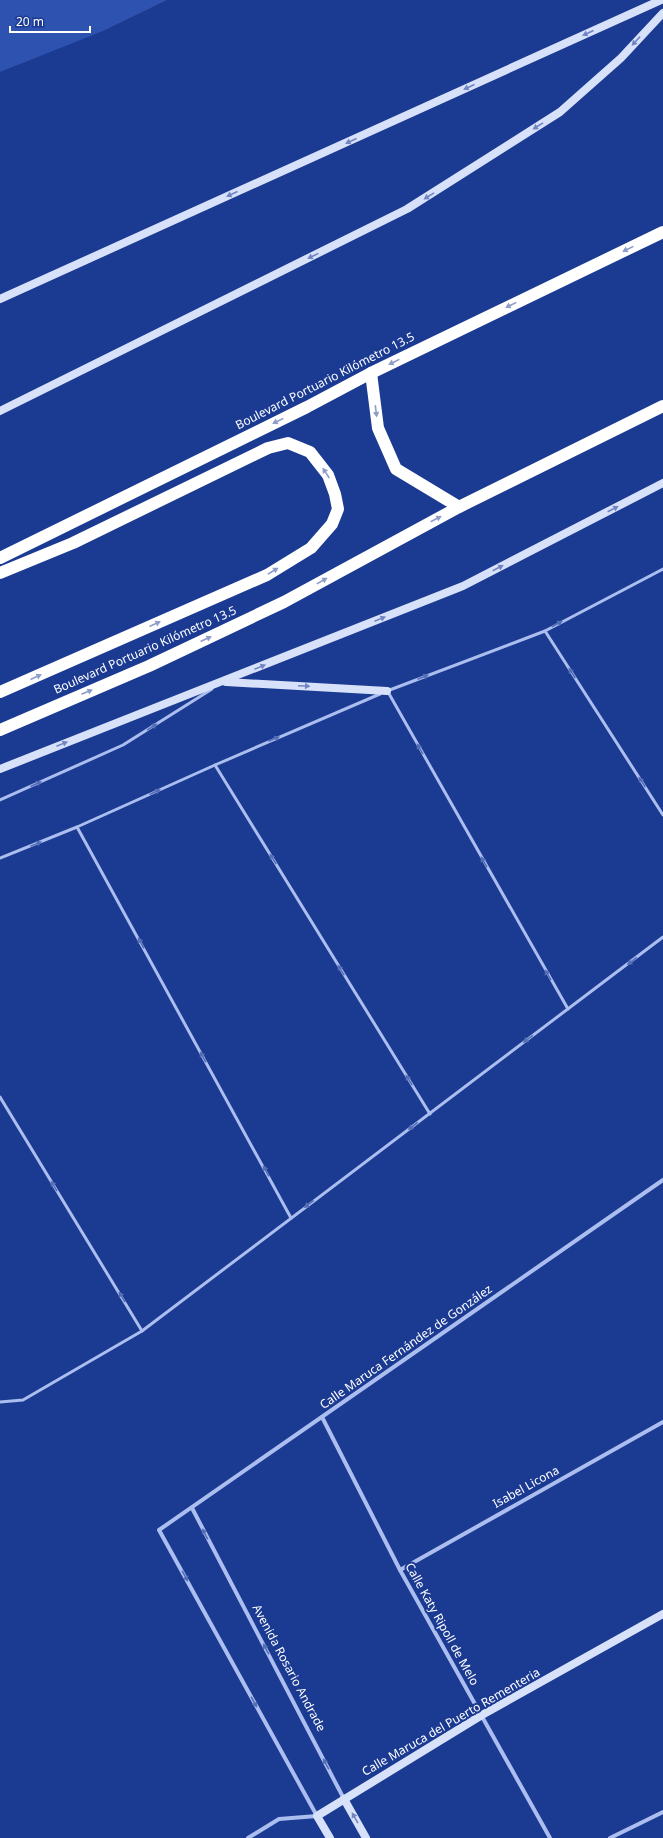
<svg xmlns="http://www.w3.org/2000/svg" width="663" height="1838" viewBox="0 0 663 1838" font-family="'Noto Sans',sans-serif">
<rect width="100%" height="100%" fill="#1b3a92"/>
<path fill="#2e52b0" d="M0,0H167L103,31L0,72Z"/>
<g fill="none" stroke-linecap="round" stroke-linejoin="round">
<g stroke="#abbeef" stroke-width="3">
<path d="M545,631L663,815"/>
<path d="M387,691L545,631L663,569"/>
<path d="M388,692L568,1009"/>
<path d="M215,765L430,1114"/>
<path d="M0,800L123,745L212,689"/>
<path d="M77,827L291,1218"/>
<path d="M0,858L77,827L215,765L380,694"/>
<path d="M0,1097L142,1331"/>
<path d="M0,1402L23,1400L142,1331L663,937"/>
</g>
<g stroke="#abbeef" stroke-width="4">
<path d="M322,1417L400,1570L550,1838"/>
<path d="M192,1508L344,1799"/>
<path d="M400,1570L663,1422"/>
<path d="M248,1838L279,1819L317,1816L159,1530L663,1180"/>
<path d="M610,1838L663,1812"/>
</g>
<g stroke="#d8e1fa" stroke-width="8">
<path d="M0,299L661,0"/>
<path d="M0,411L407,209L560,112L621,58L663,13"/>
<path d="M226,682L387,691"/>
<path d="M0,769L463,586L663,483"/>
<path d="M344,1799L366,1838"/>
<path d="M330,1838L317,1816L482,1715L663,1614"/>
</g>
<g stroke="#fff" stroke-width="12">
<path d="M371,373L378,428L396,469L459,507"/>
<path d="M0,558L307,407L371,373L663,232"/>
<path d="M0,573L73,543L268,448L288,443L310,452L328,475L335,494L338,509L332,524L311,548L267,575L0,692"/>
<path d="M0,730L149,666L284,602L459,507L663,406"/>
</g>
</g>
<defs><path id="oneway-solid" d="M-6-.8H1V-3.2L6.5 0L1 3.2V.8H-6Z"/></defs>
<g fill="#7085c1">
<use href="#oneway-solid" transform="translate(588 33) rotate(156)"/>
<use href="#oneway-solid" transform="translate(636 41) rotate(133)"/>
<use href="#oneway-solid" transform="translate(469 87) rotate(156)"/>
<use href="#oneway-solid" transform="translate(538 126) rotate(148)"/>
<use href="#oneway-solid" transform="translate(351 141) rotate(156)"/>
<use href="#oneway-solid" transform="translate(232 194) rotate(156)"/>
<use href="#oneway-solid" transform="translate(429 196) rotate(148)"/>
<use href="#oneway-solid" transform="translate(313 256) rotate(154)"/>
<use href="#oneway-solid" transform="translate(613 509) rotate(-27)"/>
<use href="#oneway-solid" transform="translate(498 568) rotate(-27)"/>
<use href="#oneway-solid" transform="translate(380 619) rotate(-22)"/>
<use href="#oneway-solid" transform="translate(260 667) rotate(-22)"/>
<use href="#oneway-solid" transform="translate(304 686) rotate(3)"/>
<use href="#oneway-solid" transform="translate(62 744) rotate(-22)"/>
<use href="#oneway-solid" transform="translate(355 1818) rotate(-120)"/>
</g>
<g fill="#8d9cc8">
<use href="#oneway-solid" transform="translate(628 249) rotate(154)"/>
<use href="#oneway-solid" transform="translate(511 305) rotate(154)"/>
<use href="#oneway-solid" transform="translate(394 362) rotate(154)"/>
<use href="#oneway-solid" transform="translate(376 411) rotate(83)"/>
<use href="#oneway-solid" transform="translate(278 421) rotate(154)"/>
<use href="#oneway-solid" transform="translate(326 473) rotate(-123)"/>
<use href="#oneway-solid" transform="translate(436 519) rotate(-28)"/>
<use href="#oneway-solid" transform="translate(273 571) rotate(-31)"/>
<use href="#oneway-solid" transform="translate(322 581) rotate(-29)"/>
<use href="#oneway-solid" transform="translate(155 624) rotate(-24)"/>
<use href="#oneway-solid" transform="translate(206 639) rotate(-25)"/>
<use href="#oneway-solid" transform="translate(36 677) rotate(-24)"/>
<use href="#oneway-solid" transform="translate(87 692) rotate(-23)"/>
</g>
<g fill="#556fb7">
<use href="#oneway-solid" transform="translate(557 624) rotate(-28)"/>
<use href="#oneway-solid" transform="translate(572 673) rotate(-123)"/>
<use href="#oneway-solid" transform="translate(423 677) rotate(-21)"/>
<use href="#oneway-solid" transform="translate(152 727) rotate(-32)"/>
<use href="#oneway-solid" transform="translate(274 739) rotate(-23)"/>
<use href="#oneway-solid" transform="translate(420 749) rotate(-120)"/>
<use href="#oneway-solid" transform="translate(642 782) rotate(-123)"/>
<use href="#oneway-solid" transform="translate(36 784) rotate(-24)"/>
<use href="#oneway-solid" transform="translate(155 792) rotate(-24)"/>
<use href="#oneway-solid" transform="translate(36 844) rotate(-22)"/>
<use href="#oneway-solid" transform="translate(273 859) rotate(-122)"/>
<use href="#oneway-solid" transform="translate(484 862) rotate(-120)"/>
<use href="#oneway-solid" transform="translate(141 943) rotate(-119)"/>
<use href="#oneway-solid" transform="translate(632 961) rotate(143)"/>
<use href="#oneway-solid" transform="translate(341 970) rotate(-122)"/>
<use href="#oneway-solid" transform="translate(548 975) rotate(-120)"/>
<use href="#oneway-solid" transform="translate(528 1039) rotate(143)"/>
<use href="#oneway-solid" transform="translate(203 1057) rotate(-119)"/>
<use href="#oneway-solid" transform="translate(409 1080) rotate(-122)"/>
<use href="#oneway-solid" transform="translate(413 1126) rotate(143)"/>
<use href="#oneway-solid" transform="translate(266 1171) rotate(-119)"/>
<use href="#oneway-solid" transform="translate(54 1186) rotate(-121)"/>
<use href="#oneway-solid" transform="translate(309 1204) rotate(143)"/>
<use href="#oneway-solid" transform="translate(122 1297) rotate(-121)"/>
<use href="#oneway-solid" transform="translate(205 1534) rotate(-118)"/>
<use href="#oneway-solid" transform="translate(185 1576) rotate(61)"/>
<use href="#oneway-solid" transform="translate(266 1649) rotate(-118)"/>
<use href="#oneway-solid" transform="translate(254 1702) rotate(61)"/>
<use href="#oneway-solid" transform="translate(326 1764) rotate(-118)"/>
</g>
<g text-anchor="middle" stroke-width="4" stroke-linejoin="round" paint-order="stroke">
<g font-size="12" fill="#fff" stroke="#1b3a92">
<text transform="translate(325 381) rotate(-27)" y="4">Boulevard Portuario Kilómetro 13.5</text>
<text transform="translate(145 650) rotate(-24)" y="4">Boulevard Portuario Kilómetro 13.5</text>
<text transform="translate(406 1347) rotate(-35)" y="4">Calle Maruca Fernández de González</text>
<text transform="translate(526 1487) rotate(-29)" y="4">Isabel Licona</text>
<text transform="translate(442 1624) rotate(61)" y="4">Calle Katy Ripoll de Melo</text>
<text transform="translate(289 1668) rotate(62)" y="4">Avenida Rosario Andrade</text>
<text transform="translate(451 1722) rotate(-30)" y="4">Calle Maruca del Puerto Rementeria</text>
</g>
</g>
<path d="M10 26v6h80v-6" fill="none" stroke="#ffffff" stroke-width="2"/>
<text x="16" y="26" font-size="12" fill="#ffffff" stroke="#1b3a92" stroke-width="3" paint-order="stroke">20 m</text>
</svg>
